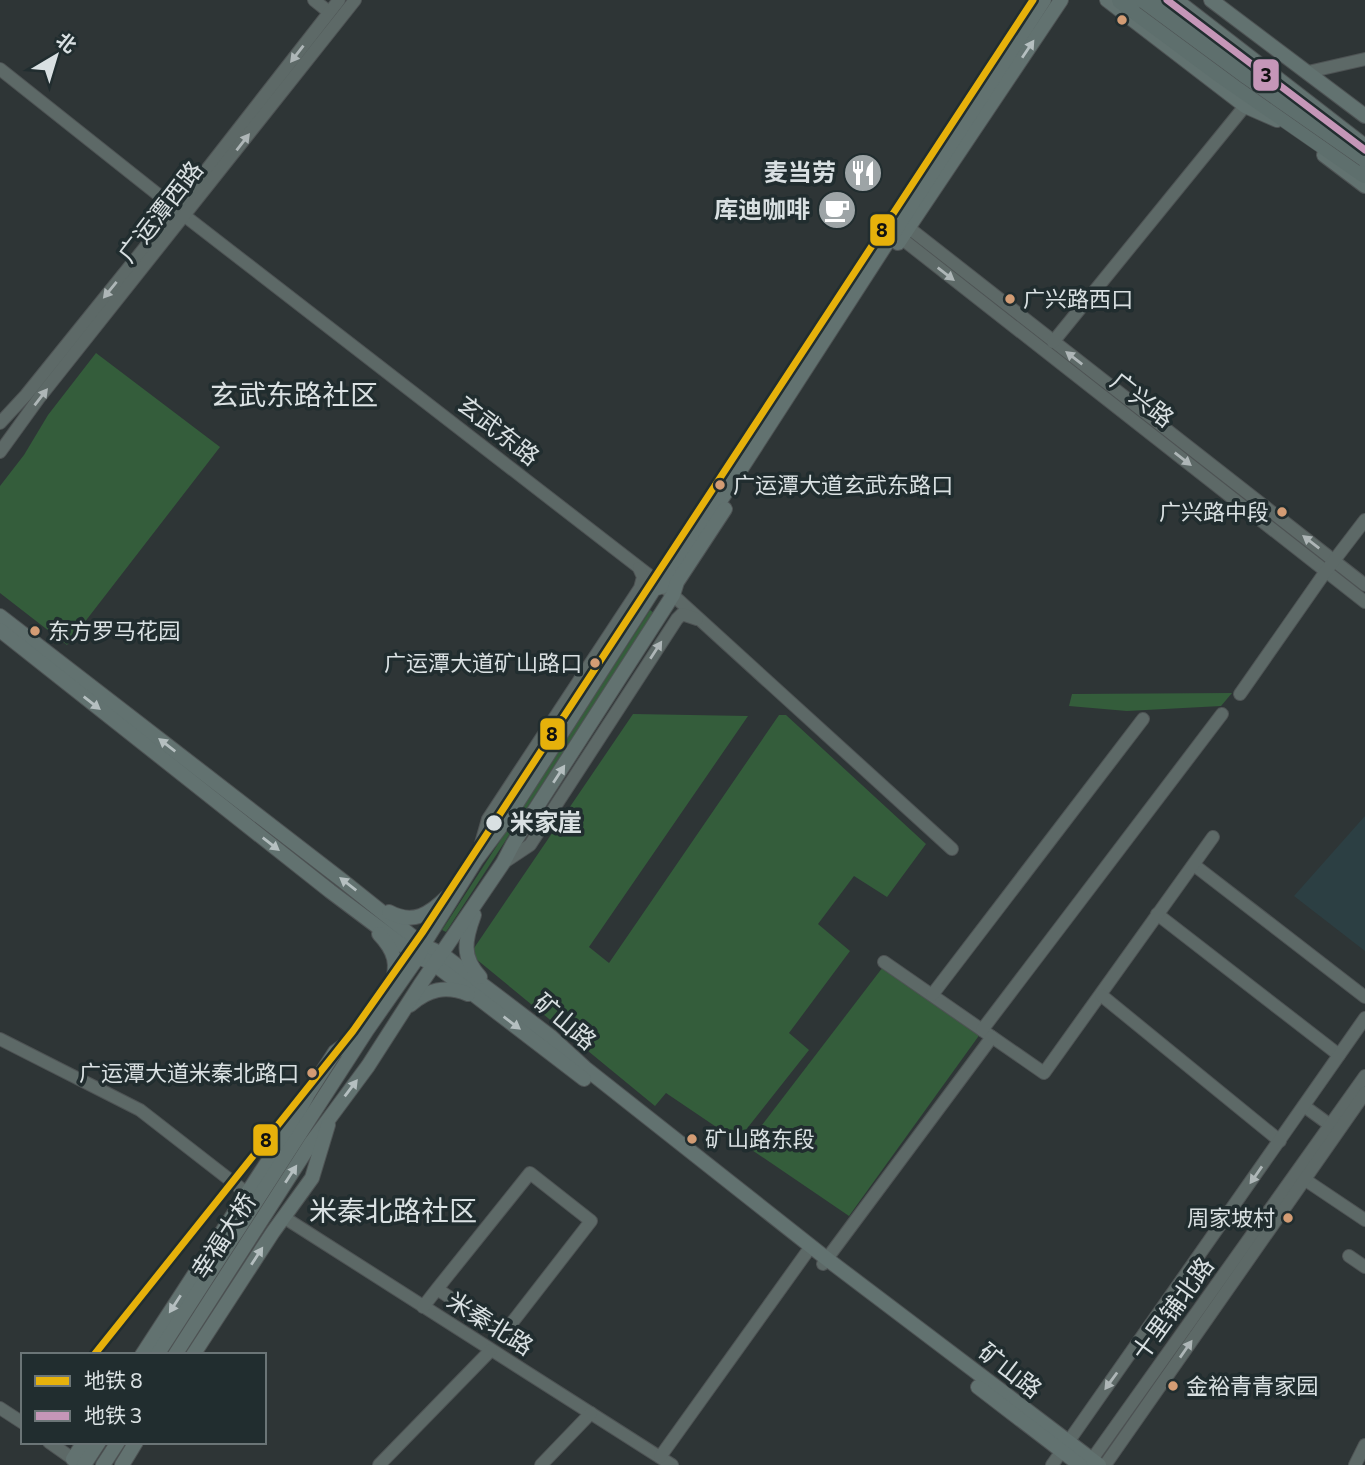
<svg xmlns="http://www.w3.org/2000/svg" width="1365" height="1465" viewBox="0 0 1365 1465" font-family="Commissioner,'Noto Sans SC',sans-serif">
<rect width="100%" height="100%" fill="#2e3536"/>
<path fill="#2c3f43" d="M1365,816V951L1294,896Z"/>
<g fill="#345d3b">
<path d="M96,353L220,447L67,645L0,593V486L24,455L48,415Z"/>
<path d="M650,610L654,613L446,932L442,930Z"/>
<path d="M1232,693L1221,706L1127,711L1069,706L1072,694Z"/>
<path d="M633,714L748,716L589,947L609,963L779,715H786L926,844L887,897L854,876L818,924L850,951L789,1033L809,1050L737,1141L666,1093L655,1106L470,954Z"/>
<path d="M886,963L983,1030L849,1216L746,1146Z"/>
</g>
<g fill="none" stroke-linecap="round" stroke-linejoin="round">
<defs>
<g id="minor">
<path d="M314,0L329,12"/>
<path d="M0,69L185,216L663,586L952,849"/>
<path d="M1308,72L1365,59"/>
<path d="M905,220L909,228L1365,585"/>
<path d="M899,232L901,238L1365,602"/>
<path d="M1053,342L1245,106"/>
<path d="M0,423L26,395L176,209L339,0"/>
<path d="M0,452L39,398L355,0"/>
<path d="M1240,694L1326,571L1365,520"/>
<path d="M478,854L488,819L640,588L643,577L639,568"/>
<path d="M503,863L530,845L677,619L682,614L697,619"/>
<path d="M1194,865L1365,997"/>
<path d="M1157,914L1339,1055"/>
<path d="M884,962L1044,1073L1213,837"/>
<path d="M932,995L1143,719"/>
<path d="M1101,995L1280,1141"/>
<path d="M982,1030L1222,714"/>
<path d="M0,1039L140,1110L248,1194"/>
<path d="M1304,1106L1330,1125"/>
<path d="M1304,1179L1365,1220"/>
<path d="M285,1218L672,1465"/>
<path d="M1349,1256L1365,1267"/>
<path d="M823,1264L992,1037"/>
<path d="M423,1307L437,1289L530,1173L591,1221L504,1333L437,1289"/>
<path d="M0,1408L23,1423"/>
<path d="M49,1442L80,1464"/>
<path d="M660,1457L807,1252"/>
<path d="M379,1465L491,1350"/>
<path d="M541,1465L591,1413"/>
<path d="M1052,1465L1365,1018"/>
<path d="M1088,1465L1365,1076"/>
<path d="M1105,1465L1365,1093"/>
<path d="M1355,1465L1365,1445"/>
</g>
<g id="major">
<path d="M1107,0L1245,106L1277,120"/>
<path d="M1176,0L1365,146"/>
<path d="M1211,0L1365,116"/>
<path d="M1324,155L1365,186"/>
<path d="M898,243L1061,0"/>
<path d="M0,616L343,881L423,945L442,954L550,1036L585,1068L827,1259L1099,1465"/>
<path d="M0,630L330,891L418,957L434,964L584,1079"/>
<path d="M389,912C413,925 430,914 447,897"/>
<path d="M474,915C465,939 461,957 480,977"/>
<path d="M379,934C395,951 399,964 391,987"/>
<path d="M410,1005C428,989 446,985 468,994"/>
<path d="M142,1355L291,1126L308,1094L335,1052L360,1034"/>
<path d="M157,1355L367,1030L418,957L423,945L476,860L508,817L654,589L663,586L705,520L717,506L1044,0"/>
<path d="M175,1355L311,1143L368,1066L420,985L503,863L513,844L673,595L677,582L725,509"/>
<path d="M193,1355L273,1232L312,1178L328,1125"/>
<path d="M978,1387L1080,1465"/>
<path d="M73,1459L84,1442"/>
<path d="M84,1465L99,1442"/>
<path d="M103,1465L118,1442"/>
<path d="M122,1465L136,1442"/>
</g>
<path id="highway" d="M1121,0L1218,72L1365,174"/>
</defs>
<use href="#minor" stroke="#4e5354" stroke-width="14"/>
<use href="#major" stroke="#4e5354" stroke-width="16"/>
<use href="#highway" stroke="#4e5354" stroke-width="19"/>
<use href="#minor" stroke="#5d6967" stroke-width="12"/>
<use href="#major" stroke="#627270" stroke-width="14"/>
<use href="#highway" stroke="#5e6f6d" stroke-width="18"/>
<defs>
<path id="highway-bridge" d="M1145,0L1248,76L1365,158"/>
</defs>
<use href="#highway-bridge" stroke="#4e5354" stroke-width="19" stroke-linecap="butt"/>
<use href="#highway-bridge" stroke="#5e6f6d" stroke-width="18"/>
<defs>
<path id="metro-1" d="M94,1355L353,1031L422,933L1033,0"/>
<path id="metro-2" d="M1167,0L1365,150"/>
</defs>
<use href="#metro-1" stroke="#212d2f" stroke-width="12"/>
<use href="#metro-2" stroke="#212d2f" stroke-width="12"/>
<use href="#metro-1" stroke="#e6b10b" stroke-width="7"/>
<use href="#metro-2" stroke="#c596b8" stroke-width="7"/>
</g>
<defs><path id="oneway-solid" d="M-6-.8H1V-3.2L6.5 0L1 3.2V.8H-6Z" transform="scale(1.75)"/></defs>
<g fill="#b5bfc0">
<use href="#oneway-solid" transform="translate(1028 49) rotate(-56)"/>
<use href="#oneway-solid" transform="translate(92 703) rotate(38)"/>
<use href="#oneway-solid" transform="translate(167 745) rotate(-142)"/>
<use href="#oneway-solid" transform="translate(559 774) rotate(-57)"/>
<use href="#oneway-solid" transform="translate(271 844) rotate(38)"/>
<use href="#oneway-solid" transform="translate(348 884) rotate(-142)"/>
<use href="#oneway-solid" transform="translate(512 1023) rotate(37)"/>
<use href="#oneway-solid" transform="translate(351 1088) rotate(-53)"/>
<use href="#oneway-solid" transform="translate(291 1174) rotate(-57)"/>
<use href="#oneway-solid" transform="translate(257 1256) rotate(-57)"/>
<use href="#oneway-solid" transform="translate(175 1304) rotate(123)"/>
</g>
<g fill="#aeb6b7">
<use href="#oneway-solid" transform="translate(297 54) rotate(128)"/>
<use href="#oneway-solid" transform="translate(243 142) rotate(-52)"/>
<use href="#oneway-solid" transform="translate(946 274) rotate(38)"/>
<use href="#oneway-solid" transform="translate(110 290) rotate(129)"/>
<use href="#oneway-solid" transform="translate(1074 358) rotate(-142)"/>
<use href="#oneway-solid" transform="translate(41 397) rotate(-52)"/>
<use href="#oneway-solid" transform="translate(1183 459) rotate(38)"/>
<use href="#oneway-solid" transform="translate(1311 542) rotate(-142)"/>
<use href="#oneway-solid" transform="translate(656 650) rotate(-57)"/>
<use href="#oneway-solid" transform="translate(1256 1175) rotate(125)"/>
<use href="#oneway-solid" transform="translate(1186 1349) rotate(-55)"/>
<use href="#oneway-solid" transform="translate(1111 1381) rotate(126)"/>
</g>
<defs>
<symbol id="restaurant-disc" viewBox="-11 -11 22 22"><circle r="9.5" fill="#9da4a6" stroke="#212d2f"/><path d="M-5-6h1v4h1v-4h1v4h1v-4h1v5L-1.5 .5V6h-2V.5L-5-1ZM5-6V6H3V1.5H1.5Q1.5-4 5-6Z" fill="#fff"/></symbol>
<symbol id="cafe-disc" viewBox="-11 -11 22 22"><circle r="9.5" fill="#9da4a6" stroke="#212d2f"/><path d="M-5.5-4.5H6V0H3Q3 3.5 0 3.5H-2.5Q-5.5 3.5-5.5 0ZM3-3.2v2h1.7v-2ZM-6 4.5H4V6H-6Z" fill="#fff"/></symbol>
</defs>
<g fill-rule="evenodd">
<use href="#restaurant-disc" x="841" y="151" width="44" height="44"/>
<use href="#cafe-disc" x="815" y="188" width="44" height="44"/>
</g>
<g fill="#d39c74" stroke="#212d2f" stroke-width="2.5">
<circle cx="1122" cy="20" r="6"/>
<circle cx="1010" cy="299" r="6"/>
<circle cx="720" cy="485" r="6"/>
<circle cx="1282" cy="512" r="6"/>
<circle cx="35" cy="631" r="6"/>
<circle cx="595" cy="663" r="6"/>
<circle cx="312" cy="1073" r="6"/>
<circle cx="692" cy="1139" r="6"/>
<circle cx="1288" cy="1218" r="6"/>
<circle cx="1173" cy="1386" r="6"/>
</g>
<circle fill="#d9e0e2" stroke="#212d2f" stroke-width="2.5" cx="494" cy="823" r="9"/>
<g text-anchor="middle" stroke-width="7" stroke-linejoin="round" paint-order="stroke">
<g font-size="22" fill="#d9e0e2" stroke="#212d2f" text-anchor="start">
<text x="1023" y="307">广兴路西口</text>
<text x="733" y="493">广运潭大道玄武东路口</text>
<text x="1269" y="520" text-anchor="end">广兴路中段</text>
<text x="48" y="639">东方罗马花园</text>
<text x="582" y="671" text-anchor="end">广运潭大道矿山路口</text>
<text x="299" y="1081" text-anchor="end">广运潭大道米秦北路口</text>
<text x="705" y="1147">矿山路东段</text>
<text x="1275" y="1226" text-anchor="end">周家坡村</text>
<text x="1186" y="1394">金裕青青家园</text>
</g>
<g font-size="24" font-weight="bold" fill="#d9e0e2" stroke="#212d2f" text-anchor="end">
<text x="836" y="181">麦当劳</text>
<text x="810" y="218">库迪咖啡</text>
</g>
<g font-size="24" fill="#d9e0e2" stroke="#212d2f">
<text transform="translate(161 212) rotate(-52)" y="8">广运潭西路</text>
<text transform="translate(1142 400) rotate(38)" y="8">广兴路</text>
<text transform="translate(498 431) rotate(38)" y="8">玄武东路</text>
<text transform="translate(565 1022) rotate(40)" y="8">矿山路</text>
<text transform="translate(224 1236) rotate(-57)" y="8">幸福大桥</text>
<text transform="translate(1173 1309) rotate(-54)" y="8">十里铺北路</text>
<text transform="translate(490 1324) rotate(32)" y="8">米秦北路</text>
<text transform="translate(1010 1371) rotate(38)" y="8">矿山路</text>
</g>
<g font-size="24" font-weight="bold" fill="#d9e0e2" stroke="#212d2f" text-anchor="start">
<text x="510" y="831">米家崖</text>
</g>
<g font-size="28" fill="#d9e0e2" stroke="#212d2f">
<text x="294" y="405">玄武东路社区</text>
<text x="393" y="1221">米秦北路社区</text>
</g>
</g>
<g stroke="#212d2f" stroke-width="2.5">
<rect x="1252" y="58" width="28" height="34" rx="7" fill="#c596b8"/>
<rect x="869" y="213" width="27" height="34" rx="7" fill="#e6b10b"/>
<rect x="539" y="717" width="27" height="34" rx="7" fill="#e6b10b"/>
<rect x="252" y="1123" width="27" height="34" rx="7" fill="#e6b10b"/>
</g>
<g font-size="19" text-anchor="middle" font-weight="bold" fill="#111">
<text x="1266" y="82">3</text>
<text x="882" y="237">8</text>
<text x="552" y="741">8</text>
<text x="266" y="1147">8</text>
</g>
<rect x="21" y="1353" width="245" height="91" fill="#212d2f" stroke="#6b7577" stroke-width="2"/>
<rect x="35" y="1376" width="35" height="10" fill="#e6b10b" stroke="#6b7577" stroke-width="2"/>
<text x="84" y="1388" font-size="21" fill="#d9e0e2">地铁 8</text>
<rect x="35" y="1411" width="35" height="10" fill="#c596b8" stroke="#6b7577" stroke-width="2"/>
<text x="84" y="1423" font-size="21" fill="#d9e0e2">地铁 3</text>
<g transform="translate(56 56) rotate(38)" stroke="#212d2f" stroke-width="5" paint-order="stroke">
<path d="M0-5L12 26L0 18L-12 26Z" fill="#d9e0e2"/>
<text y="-10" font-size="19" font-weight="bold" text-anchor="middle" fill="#d9e0e2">北</text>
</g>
</svg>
